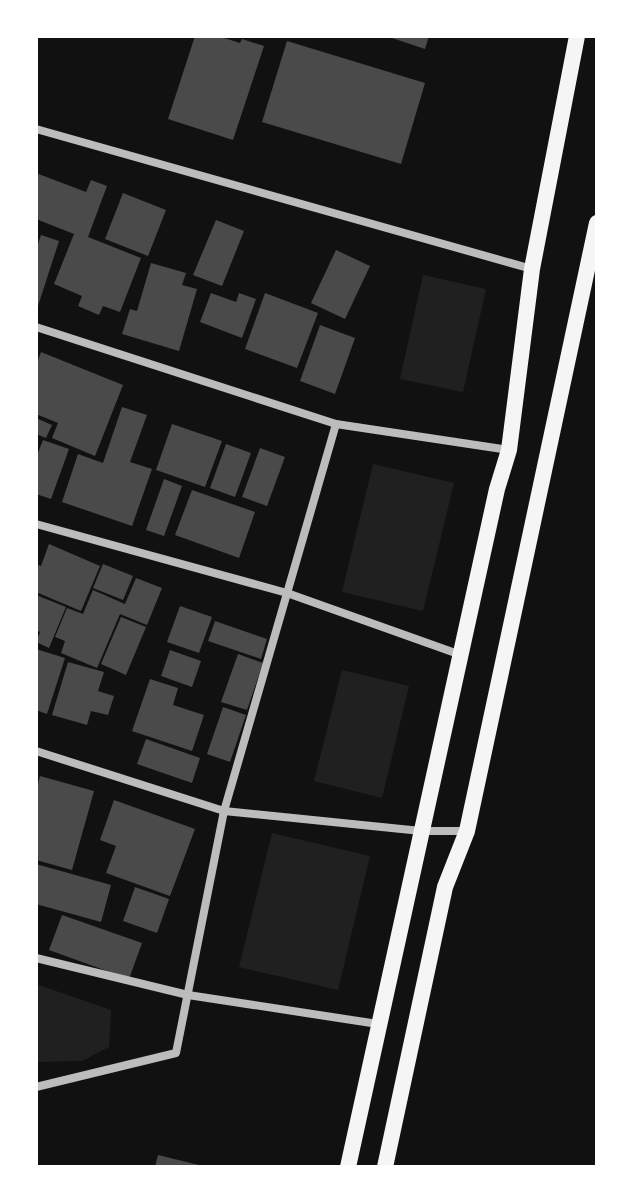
<svg xmlns="http://www.w3.org/2000/svg" width="633" height="1203" viewBox="0 0 633 1203" font-family="Rubik,sans-serif">
<rect width="100%" height="100%" fill="#111"/>
<g fill="#202020">
<path d="M423,275L486,289L463,392L400,379Z"/>
<path d="M373,464L454,483L423,611L342,592Z"/>
<path d="M342,670L409,686L382,798L314,781Z"/>
<path d="M272,833L370,856L338,990L239,967Z"/>
<path d="M36,984L111,1010L109,1047L82,1061L36,1062Z"/>
</g>
<g fill="#4a4a4a">
<path d="M195,36H218L240,43L242,39L264,46L233,140L168,119Z"/>
<path d="M386,36H429L425,49Z"/>
<path d="M287,41L425,83L401,164L262,122Z"/>
<path d="M36,173L86,192L91,180L107,186L88,237L141,258L120,312L103,306L99,315L78,306L82,296L54,284L74,234L36,219Z"/>
<path d="M123,193L166,210L148,256L105,239Z"/>
<path d="M216,220L244,231L222,286L193,275Z"/>
<path d="M41,235L59,241L37,309L36,249Z"/>
<path d="M336,250L370,266L345,319L311,303Z"/>
<path d="M151,263L186,273L182,285L197,289L179,351L122,334L130,309L137,311Z"/>
<path d="M211,293L236,302L239,293L256,299L242,338L200,322Z"/>
<path d="M265,293L318,313L297,368L245,349Z"/>
<path d="M320,325L355,338L335,394L300,381Z"/>
<path d="M41,352L123,385L95,456L52,438L58,423L36,414V365Z"/>
<path d="M122,407L147,415L130,462L152,469L132,526L62,502L78,454L103,463Z"/>
<path d="M36,418L52,425L46,438L36,434Z"/>
<path d="M172,424L222,441L205,487L156,470Z"/>
<path d="M43,440L69,449L51,499L36,494V458Z"/>
<path d="M226,444L251,453L235,497L210,488Z"/>
<path d="M260,448L285,457L267,506L242,497Z"/>
<path d="M164,479L182,486L164,536L146,530Z"/>
<path d="M192,490L255,512L239,558L175,535Z"/>
<path d="M49,544L100,566L81,611L36,592V564L41,566Z"/>
<path d="M103,564L133,576L123,600L93,588Z"/>
<path d="M136,578L162,588L147,625L120,614L97,668L61,653L65,641L55,637L67,608L83,614L93,590L125,604Z"/>
<path d="M36,595L66,607L49,648L36,642L40,632L36,630Z"/>
<path d="M180,606L212,617L199,653L167,642Z"/>
<path d="M121,617L146,627L126,675L101,664Z"/>
<path d="M215,621L267,639L261,659L208,641Z"/>
<path d="M36,649L65,658L47,714L36,710Z"/>
<path d="M170,650L201,661L192,687L161,676Z"/>
<path d="M238,654L263,663L247,710L221,702Z"/>
<path d="M68,662L104,672L98,691L114,696L108,715L91,711L87,725L52,715Z"/>
<path d="M150,679L178,688L173,705L204,715L192,751L132,731Z"/>
<path d="M223,707L246,715L230,762L207,754Z"/>
<path d="M146,739L200,758L192,783L137,764Z"/>
<path d="M40,776L94,791L72,870L36,860V791Z"/>
<path d="M114,800L195,829L170,896L106,873L116,846L100,840Z"/>
<path d="M36,864L111,885L101,922L36,904Z"/>
<path d="M135,887L169,899L157,933L123,921Z"/>
<path d="M62,915L142,943L129,979L49,950Z"/>
<path d="M158,1155L203,1166V1167H155Z"/>
</g>
<g fill="none" stroke-linecap="round" stroke-linejoin="round">
<g stroke="#bcbcbc" stroke-width="8">
<path d="M36,129L532,269"/>
<path d="M36,327L336,424L509,450"/>
<path d="M36,524L287,593L461,655"/>
<path d="M36,751L224,811L421,831H467"/>
<path d="M36,958L188,995L378,1024"/>
<path d="M36,1087L176,1053L224,811L336,424"/>
</g>
<g stroke="#f5f5f5" stroke-width="16">
<path d="M348,1167L497,489L509,450L532,269L577,36"/>
<path d="M385,1167L445,887L467,831L597,223"/>
</g>
</g>
<rect width="633" height="1203" fill="none" stroke="#ffffff" stroke-width="76"/>
</svg>
